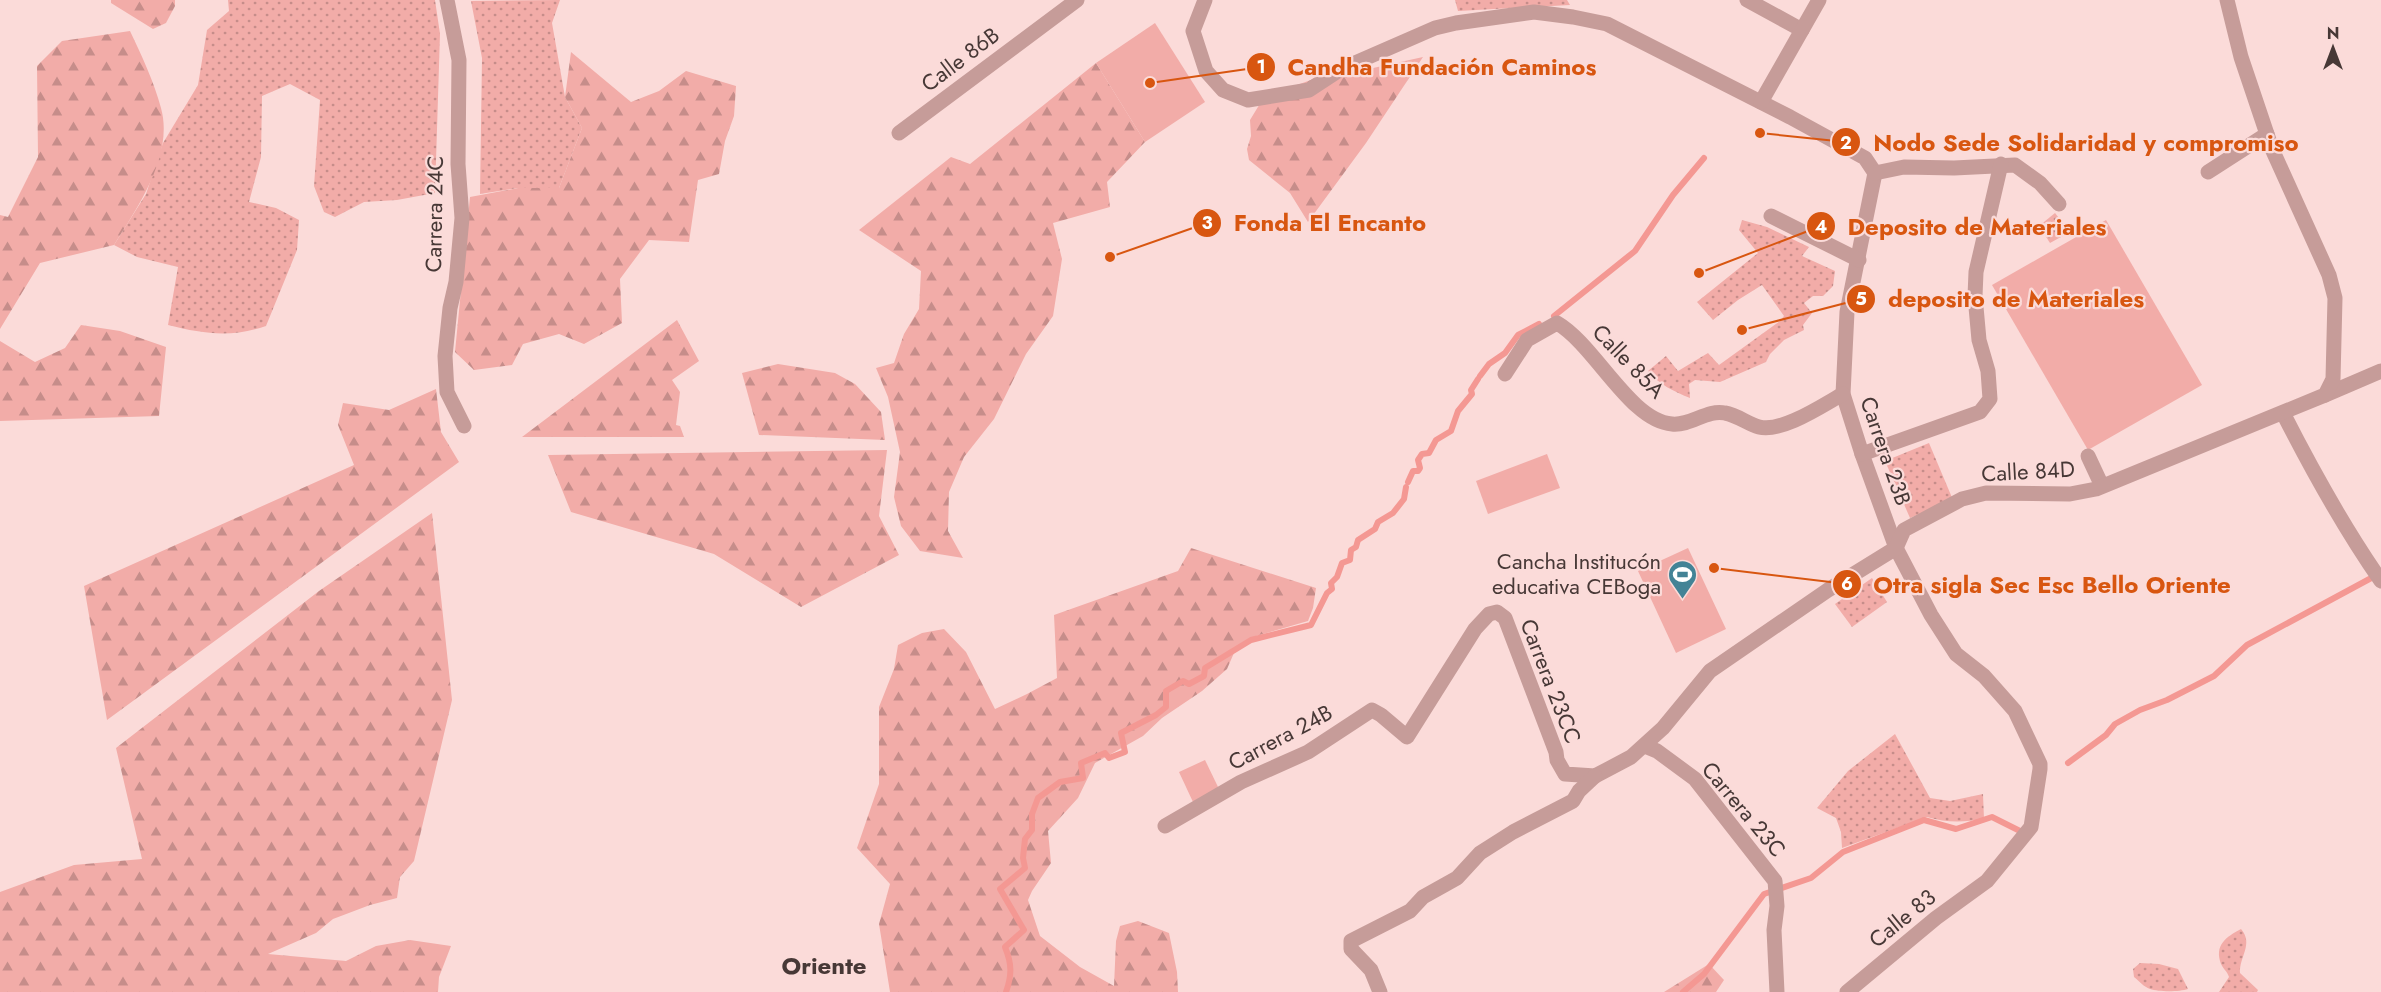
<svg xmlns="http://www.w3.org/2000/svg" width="2381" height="992" viewBox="0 0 2381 992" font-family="Jost,sans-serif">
<defs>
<pattern id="grass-dots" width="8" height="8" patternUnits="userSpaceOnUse" patternTransform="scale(1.5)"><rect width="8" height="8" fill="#f2aca8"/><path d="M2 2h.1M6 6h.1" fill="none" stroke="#c68d8a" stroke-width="1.8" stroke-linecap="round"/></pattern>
<pattern id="forest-firs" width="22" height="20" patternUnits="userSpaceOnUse" patternTransform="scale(1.5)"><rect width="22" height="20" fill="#f2aca8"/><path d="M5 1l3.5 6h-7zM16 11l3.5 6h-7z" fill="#c68d8a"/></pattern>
</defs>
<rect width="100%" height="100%" fill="#fbdbd9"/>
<g fill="url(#grass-dots)">
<path d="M228,0H435L440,34L435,193L397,200L364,202L335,217L324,212L314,186L320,100L290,84L262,96L261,157L249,202L276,208L299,220L297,250L266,326C231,338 204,334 168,325L178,267L137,257L114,245L146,194L163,143L198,85L207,30L229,11Z"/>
<path d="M560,0L552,23L565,97L582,128L559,188H518L480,194L482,58L471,1Z"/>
<path d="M1455,0H1567L1570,5L1458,11Z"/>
<path d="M2055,213L2070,232L2050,243L2039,226Z"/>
<path d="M1742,220L1767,227L1809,247L1802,256L1835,271L1833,286L1823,296H1813L1804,303L1812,313L1803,325L1804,330L1784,340L1770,354L1766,362L1720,382L1695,380L1689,384L1690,398C1673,391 1660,385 1648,371L1666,356L1678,371L1708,353L1719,365L1780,321L1784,316L1762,285L1738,300L1713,320L1697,302L1758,253L1739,230Z"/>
<path d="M1929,443L1953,500L1910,518L1885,461Z"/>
<path d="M1872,578L1887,602L1852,627L1835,604Z"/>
<path d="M1895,734L1930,798L1950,801L1983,794L1984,819C1964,822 1947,823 1927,817L1842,848L1841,832L1836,818L1817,808L1848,771Z"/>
<path d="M2241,929C2254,944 2239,957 2240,973L2258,990L2257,992H2219L2229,977C2227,971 2224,970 2221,964C2214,945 2226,937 2241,929Z"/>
<path d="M2140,963L2159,964L2178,969L2188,989C2179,992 2159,992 2150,989C2144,987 2139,981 2134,977L2133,969Z"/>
</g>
<g fill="url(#forest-firs)">
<path d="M111,0H175V6L166,23L153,29L111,3Z"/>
<path d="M130,31C142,56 154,82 161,108C174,155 138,207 114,245L40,263L0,329V215L8,217L38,157L37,66L62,41Z"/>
<path d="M571,52L631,102L659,91L686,71L736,86L734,116L725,141L719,174L698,180L689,242L649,240L620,279L622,323L584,344L559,334L523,344L512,365L474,370L455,352L470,197L518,188H559L582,128L565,97Z"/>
<path d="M1423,57L1366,143L1308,222L1290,193L1249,160L1247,149L1251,136L1250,120L1264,97L1344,68L1364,70Z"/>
<path d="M1096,63L1145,142L1107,182L1110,207L1053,223L1062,259L1053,316L1026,354L994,419L964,457L949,492L948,531L963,558L920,551L901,526L894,497L900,452L888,397L876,368L894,363L904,334L919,309L921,271L859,230L951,157L970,164Z"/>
<path d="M677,320L699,361L672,380L680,392L676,425L680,426L684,437H522Z"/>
<path d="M81,325L120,331L166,347L159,416L0,421V341L35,362L65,348Z"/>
<path d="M778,364L835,373L855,384L881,412L885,440L759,435L742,373Z"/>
<path d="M436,389L441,432L459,462L107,720L84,586L354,465L338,425L343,403L389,410Z"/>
<path d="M887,450L879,516L899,555L801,607L714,554L571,512L548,455Z"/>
<path d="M432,513L452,700L414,861L400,877L397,898L370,905L333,919L316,933L268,954L346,961L376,946L410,940L451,946L439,977L438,992H0V892L74,865L142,859L116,748L319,591Z"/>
<path d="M1191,548L1316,588L1313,608L1308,621L1256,636L1237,646L1227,669L1202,691L1162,718L1143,736L1095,763L1078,798L1048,831L1051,863L1032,891L1028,900L1040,936L1080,967L1114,986L1116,941L1120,926L1138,921L1169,933L1177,972L1178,992H890L879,924L890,884L857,848L879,784V707L894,669L898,645L922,633L944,629L966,652L995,709L1027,694L1057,678L1054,615L1178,571Z"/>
<path d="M1709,964L1724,980L1716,992H1664Z"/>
</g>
<g fill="#f2aca8">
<path d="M1155,23L1205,102L1145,142L1096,63Z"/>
<path d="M2106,220L2202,385L2088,450L1992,285Z"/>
<path d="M1547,454L1560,488L1488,514L1476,481Z"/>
<path d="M1688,548L1726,629L1676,653L1638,571Z"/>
<path d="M1205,760L1219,789L1193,802L1179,772Z"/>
</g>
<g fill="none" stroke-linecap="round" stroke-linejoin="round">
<g stroke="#f49893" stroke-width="6">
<path d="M1554,316L1635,251L1673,195L1704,158"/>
<path d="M1480,376L1489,364L1505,353L1518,335L1539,324"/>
<path d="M1408,482L1413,471H1418L1420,468L1418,460L1422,454L1429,453L1436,440L1451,431L1458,411L1472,394L1471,390L1478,379"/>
<path d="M2068,763L2106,735L2115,724L2140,710L2167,700L2214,676L2247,645L2375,576"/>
<path d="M1006,992C1012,975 1012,964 1005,947L1024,930L1000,889L1025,868L1023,858L1025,839L1032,830V814L1038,798L1060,782L1083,778L1081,763L1105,753L1109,758L1125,752L1121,733L1156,715L1166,707V691L1183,681L1189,684L1204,676L1205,668L1251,640L1311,625L1327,593L1332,589L1331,583L1337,577L1342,563L1350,560L1351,550L1356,547L1358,540L1375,529L1378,522L1393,513L1404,499L1406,487"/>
<path d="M1683,992L1704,974L1764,894L1811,878L1843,852L1924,820L1956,829L1992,817L2020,831"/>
</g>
<g stroke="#c69c99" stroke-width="15">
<path d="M447,0L459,60L458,164L462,218L456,282L450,308L445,356L447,392L464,426"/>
<path d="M1205,0L1193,31L1206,71L1223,90L1248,100L1309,90L1341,69L1435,28L1456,23L1534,12L1573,17L1607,24L1790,117L1865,158L1875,173L1847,312L1843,394L1862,454L1896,548L1931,615L1956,654L1984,676L2015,711L2040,764V769L2031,827L1987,881L1936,918L1847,992"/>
<path d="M1747,0L1802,30"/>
<path d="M1761,102L1819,0"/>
<path d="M899,133L1077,0"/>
<path d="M2208,172L2267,134"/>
<path d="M1875,173L1904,167L1954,168L2015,165L2040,183L2059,204"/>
<path d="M1771,216L1859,260"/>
<path d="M1505,374L1527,340L1557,323C1595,345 1630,421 1672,424C1691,426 1707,409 1725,413C1737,415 1748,424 1759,427C1782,433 1823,405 1843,394"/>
<path d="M2325,395L2381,371"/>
<path d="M2283,413C2312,470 2344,528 2381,581"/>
<path d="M1862,454L1980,412L1990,399L1988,371L1979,340L1975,296L1976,272L2001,164"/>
<path d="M2088,456L2102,486"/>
<path d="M1645,746L1657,751L1695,779L1775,881L1777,906L1774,930L1777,992"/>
<path d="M1165,826L1241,782L1308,752L1372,710L1381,715L1407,737L1475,629L1489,614L1497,612L1505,618L1556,752L1557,760L1565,774L1595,776L1631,757L1663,728L1710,671L1828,590L1896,548L1904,530L1962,499L1986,493L2070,494L2096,489L2325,395L2333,379L2335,298L2329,275L2272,149L2241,57L2227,0"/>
<path d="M1380,992L1371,970L1351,949V941L1410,911L1423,897L1457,878L1480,853L1513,832L1573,801L1579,791L1595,776"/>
</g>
</g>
<defs>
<symbol id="stadium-pin" viewBox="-11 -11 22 30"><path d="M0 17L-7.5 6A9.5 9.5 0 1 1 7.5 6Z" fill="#438396" stroke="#fbdbd9"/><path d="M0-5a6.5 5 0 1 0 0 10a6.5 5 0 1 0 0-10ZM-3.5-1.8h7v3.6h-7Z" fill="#fff"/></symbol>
</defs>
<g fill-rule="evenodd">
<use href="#stadium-pin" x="1666" y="558" width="33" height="45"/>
</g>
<g text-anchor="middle" stroke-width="4.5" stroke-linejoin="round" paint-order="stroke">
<g font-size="22" fill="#473836" stroke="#fbdbd9">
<text transform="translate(960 59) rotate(-37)" y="8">Calle 86B</text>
<text transform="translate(434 214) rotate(-89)" y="8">Carrera 24C</text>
<text transform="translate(1629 361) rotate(46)" y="8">Calle 85A</text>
<text transform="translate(1886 451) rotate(71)" y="8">Carrera 23B</text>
<text transform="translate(2028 471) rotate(-3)" y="8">Calle 84D</text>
<text transform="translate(1551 681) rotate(69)" y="8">Carrera 23CC</text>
<text transform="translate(1280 737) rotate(-28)" y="8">Carrera 24B</text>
<text transform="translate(1744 809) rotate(50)" y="8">Carrera 23C</text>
<text transform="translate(1902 918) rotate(-39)" y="8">Calle 83</text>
</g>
<g font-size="22" fill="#473836" stroke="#fbdbd9" text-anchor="end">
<text x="1661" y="569">Cancha Institucón<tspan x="1661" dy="25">educativa CEBoga</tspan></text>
</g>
<g font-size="24" font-weight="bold" fill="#473836" stroke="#fbdbd9">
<text x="824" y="974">Oriente</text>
</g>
</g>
<path fill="none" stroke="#d85610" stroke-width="2" d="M1150 83L1261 67M1760 133L1846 142M1110 257L1207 223M1699 273L1821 226M1742 330L1861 299M1714 568L1847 584"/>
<g fill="#d85610" stroke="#fbdbd9" stroke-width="2">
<circle cx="1150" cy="83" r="6"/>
<circle cx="1760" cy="133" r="6"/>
<circle cx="1110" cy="257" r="6"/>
<circle cx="1699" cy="273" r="6"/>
<circle cx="1742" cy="330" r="6"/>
<circle cx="1714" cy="568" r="6"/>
<circle cx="1261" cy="67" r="15"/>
<circle cx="1846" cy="142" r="15"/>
<circle cx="1207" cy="223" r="15"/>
<circle cx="1821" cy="226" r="15"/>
<circle cx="1861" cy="299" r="15"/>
<circle cx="1847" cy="584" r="15"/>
</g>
<g font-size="18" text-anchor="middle" font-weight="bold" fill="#fff">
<text x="1261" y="73">1</text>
<text x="1846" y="149">2</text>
<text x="1207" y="229">3</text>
<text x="1821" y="233">4</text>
<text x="1861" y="305">5</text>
<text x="1847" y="590">6</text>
</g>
<g font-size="24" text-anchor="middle" font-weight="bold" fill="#d85610" stroke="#fbdbd9" stroke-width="4.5" stroke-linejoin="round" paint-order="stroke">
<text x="1442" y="75">Candha Fundación Caminos</text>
<text x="2086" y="151">Nodo Sede Solidaridad y compromiso</text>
<text x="1330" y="231">Fonda El Encanto</text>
<text x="1977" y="235">Deposito de Materiales</text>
<text x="2016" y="307">deposito de Materiales</text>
<text x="2052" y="593">Otra sigla Sec Esc Bello Oriente</text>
</g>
<g transform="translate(2333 48)" stroke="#fbdbd9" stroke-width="4.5" paint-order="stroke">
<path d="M0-4.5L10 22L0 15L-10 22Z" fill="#473836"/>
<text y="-9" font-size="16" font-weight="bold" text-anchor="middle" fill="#473836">N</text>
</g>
</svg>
